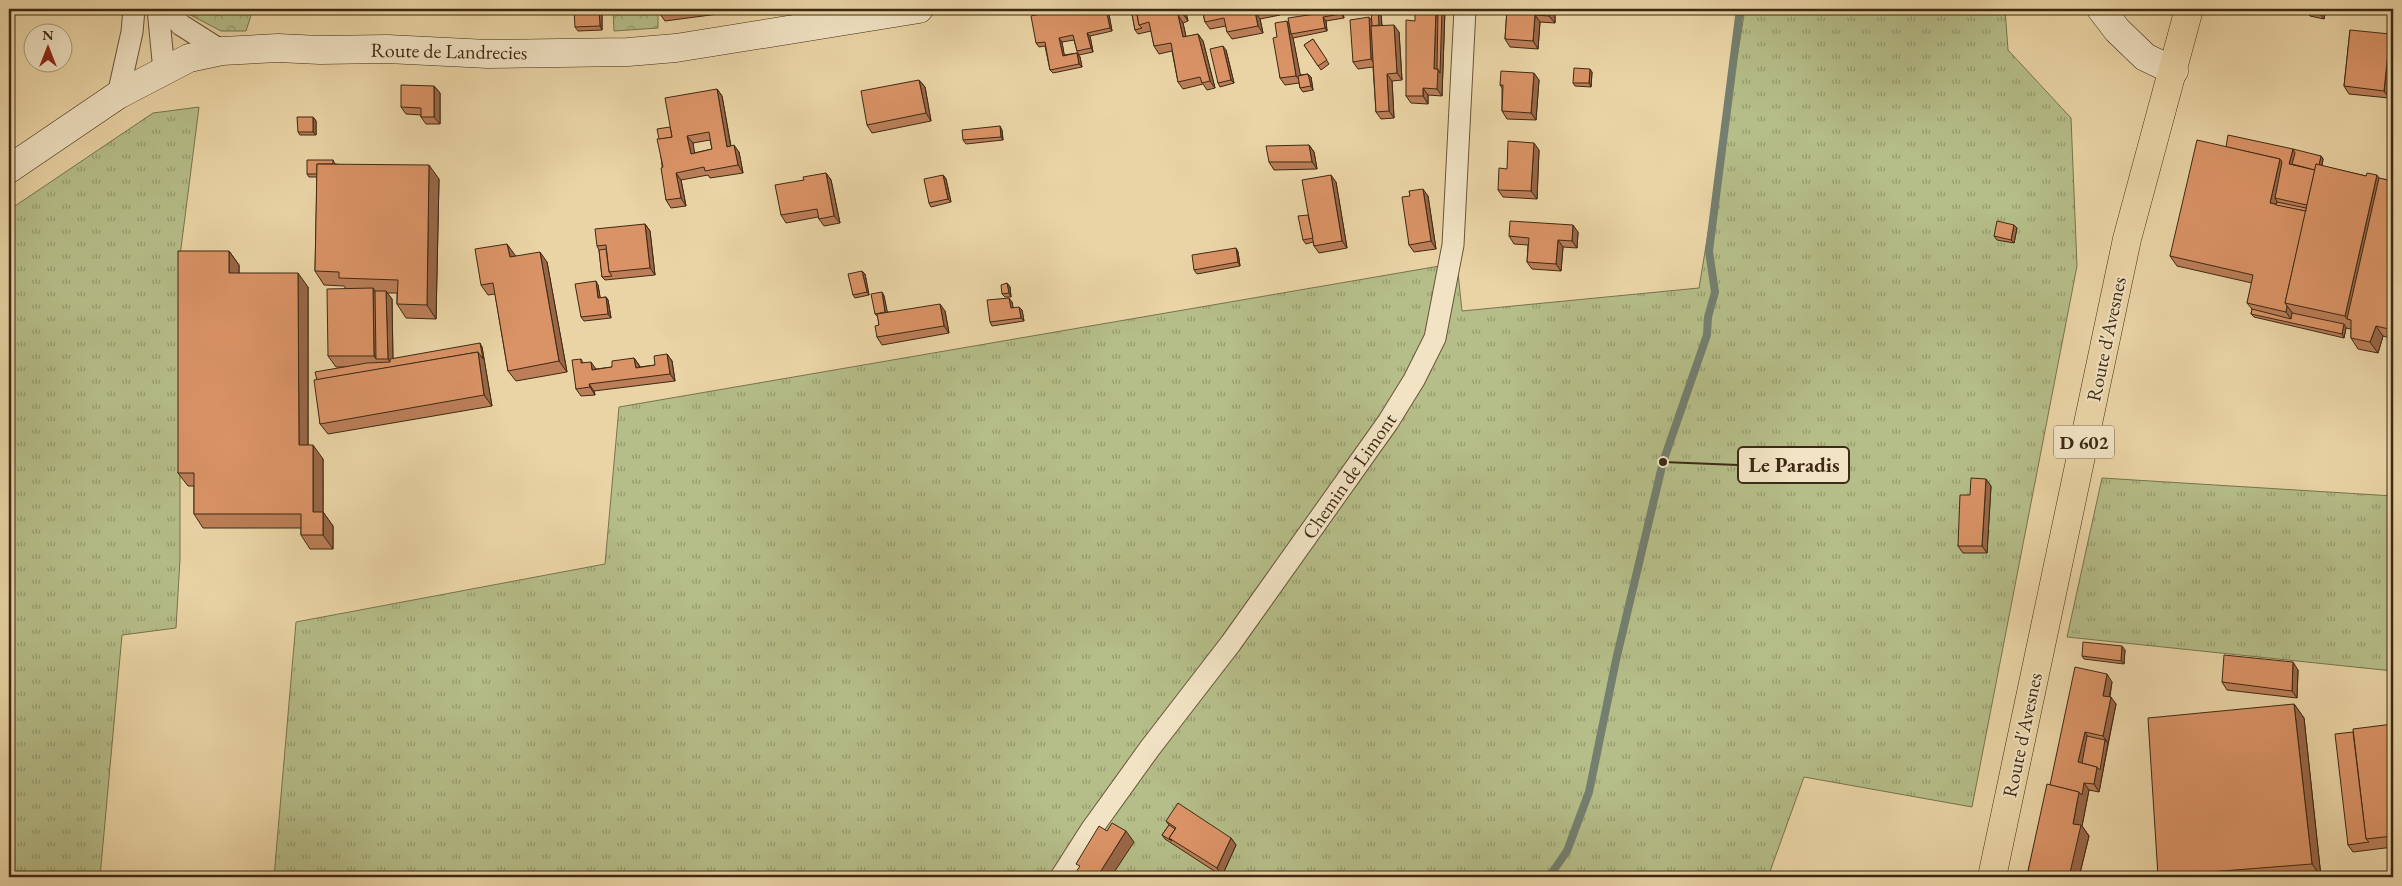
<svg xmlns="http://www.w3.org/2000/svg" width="2402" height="886" viewBox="0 0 2402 886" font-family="'EB Garamond',serif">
<defs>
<pattern id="grass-tufts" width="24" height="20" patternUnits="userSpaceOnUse" patternTransform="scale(1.25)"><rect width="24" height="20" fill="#b5bd88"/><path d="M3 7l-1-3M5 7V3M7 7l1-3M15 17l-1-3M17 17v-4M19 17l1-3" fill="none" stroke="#949a6e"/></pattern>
<pattern id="park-crowns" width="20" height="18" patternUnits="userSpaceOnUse" patternTransform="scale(1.25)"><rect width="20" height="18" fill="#b5bd88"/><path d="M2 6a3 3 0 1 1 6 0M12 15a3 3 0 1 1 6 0" fill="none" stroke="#949a6e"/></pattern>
</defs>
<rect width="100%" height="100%" fill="#ead4a5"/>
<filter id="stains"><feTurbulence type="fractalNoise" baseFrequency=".004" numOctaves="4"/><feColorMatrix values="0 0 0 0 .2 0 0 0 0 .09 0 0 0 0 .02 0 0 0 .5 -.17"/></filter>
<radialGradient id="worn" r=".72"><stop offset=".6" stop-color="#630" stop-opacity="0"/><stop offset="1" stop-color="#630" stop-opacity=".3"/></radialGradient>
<g fill="url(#grass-tufts)" stroke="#79734e">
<path d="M1745,9H2005L2008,50L2071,118L2077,266L1972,807L1804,777L1768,877H274L296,622L605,564L619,407L1457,263L1462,311L1699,288Z"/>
<path d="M199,107L180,256V559L176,628L122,635L100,877H9V210L153,113Z"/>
<path d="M2102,478L2393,496V671L2067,637Z"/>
</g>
<g fill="url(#park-crowns)" stroke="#79734e">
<path d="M179,9H253L246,31H221Z"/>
<path d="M613,9H658V28L614,31Z"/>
</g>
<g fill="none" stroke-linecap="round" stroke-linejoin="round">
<path stroke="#747f6f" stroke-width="8" d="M1549,877L1567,851L1589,792L1616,660L1663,462L1707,335L1708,317L1715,292L1709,251L1740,9"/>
<defs>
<g id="street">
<path d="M158,9L164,71"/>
<path d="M166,9L181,25L222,51"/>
<path d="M118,95L132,32L134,9"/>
<path d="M1061,877L1091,830L1150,748L1231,643L1388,422L1414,380L1435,338L1453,245L1465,9"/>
</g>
<g id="secondary">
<path d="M2101,9L2117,30L2145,57L2174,71"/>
<path d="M9,169L118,95L189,58L222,51L278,48L320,50L387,49L488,54L628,52L676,48L919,9"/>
</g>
<path id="primary" d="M1992,877L2127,239L2189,9"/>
</defs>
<use href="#street" stroke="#685438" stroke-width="23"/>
<use href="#secondary" stroke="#3d2914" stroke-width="29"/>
<use href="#primary" stroke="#3d2914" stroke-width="29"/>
<use href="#street" stroke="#f1e3c4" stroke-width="21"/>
<use href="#secondary" stroke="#f1e3c4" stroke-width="28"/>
<use href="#primary" stroke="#ead4a5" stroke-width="28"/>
</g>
<g fill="#bb7e58" stroke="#3d2914" fill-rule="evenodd">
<path d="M659,9H756L753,13L745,14L741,11L665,21L660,14Z"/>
<path d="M1108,9L1112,31L1090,36L1093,52L1079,55L1077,51L1074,40L1062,42L1064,55L1077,53L1080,57L1082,67L1053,73L1050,70L1045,46L1039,47L1036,43Z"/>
<path d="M1131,9H1185L1188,21L1183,23L1186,37L1198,34L1203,41L1215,88L1207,90L1203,84L1183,89L1178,82L1172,51L1159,54L1154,46L1151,31L1138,34L1135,30Z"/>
<path d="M1202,9H1278L1280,15L1260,19L1263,33L1232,39L1227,32L1226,26L1210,29L1205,22Z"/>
<path d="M1314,9H1342L1344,18L1326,21L1327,31L1293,38L1300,75L1308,74L1311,77L1313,90L1303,92L1300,88L1299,83L1285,85L1280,78L1277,37L1289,25L1315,14Z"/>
<path d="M1371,9H1384V13H1381L1382,25L1399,32L1402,80L1392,81L1394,118L1381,119L1376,112L1373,67L1358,69L1353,62L1372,21Z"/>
<path d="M1445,9L1442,96L1428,95V104L1411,103L1406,96Z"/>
<path d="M1507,9H1555V23L1540,22L1538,49L1510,47L1505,39Z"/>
<path d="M2308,9H2326L2324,19L2310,16L2307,12Z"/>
<path d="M602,12V30L578,31L575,27Z"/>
<path d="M2350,30L2389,98L2349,94L2344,86Z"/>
<path d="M1313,39L1329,64L1321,70L1304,45Z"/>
<path d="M1226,50L1234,83L1220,87L1218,83Z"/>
<path d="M1592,72L1591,87L1575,86L1573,83Z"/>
<path d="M919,80L925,87L931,121L872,133L867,125Z"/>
<path d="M1539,80L1536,120L1507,119L1502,111V88L1500,85Z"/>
<path d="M434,86L440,93V124H426L421,117V115L406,114L401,107Z"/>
<path d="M717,89L722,96L731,146L739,152L743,173L710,178L708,175L681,180L686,206L671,208L666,200L659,139ZM710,140L712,149L694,153L693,143Z"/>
<path d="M313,117L316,121V135H300L298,132Z"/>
<path d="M1002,130L1003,140L966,144L963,140Z"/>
<path d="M1309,145L1314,152L1317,169L1274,170L1269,162Z"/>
<path d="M2226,147L2321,156L2323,159L2322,166L2366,176L2393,181V339L2383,336L2378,353L2358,349L2351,338V329L2346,328L2344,338L2254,317L2251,314L2252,309L2247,303L2252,283L2177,266L2170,256Z"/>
<path d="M1539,150L1537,199L1503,197L1498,190L1507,169Z"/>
<path d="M333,160L335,164L439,179L436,319L406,318L397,304V293H387L392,299L393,359L482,347L492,406L328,434L320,424L317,380L345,367H336L328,356L346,289L344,286L324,285L315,271L317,177H309L307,174Z"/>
<path d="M826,173L831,180L840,223L824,226L819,219L818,217L786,223L781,215L804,180Z"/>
<path d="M943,175L946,179L951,202L931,207L929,203Z"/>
<path d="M1336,182L1347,248L1319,253L1314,246L1313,242L1306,244L1303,240L1308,215Z"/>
<path d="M1410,196H1428L1436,249L1414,252L1409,245Z"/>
<path d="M645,224L650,231L655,275L605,280L602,277L599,250L597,246Z"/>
<path d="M2014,225L2017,228L2014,243L1997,240L1994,236Z"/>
<path d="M1578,232L1577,248L1563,247L1561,271L1532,269L1527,262L1528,245L1514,244L1509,236Z"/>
<path d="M1236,248L1238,252L1240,266L1197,274L1194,270Z"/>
<path d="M229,251L239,265V273L308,287V445L323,459V512L333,526V549H310L301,535V528H203L194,514V486H188L178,473Z"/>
<path d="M515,255V256L547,262L567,372L516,381L508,371L495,294L488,295L481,285Z"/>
<path d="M862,271L865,274L869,295L855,298L853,295Z"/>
<path d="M1007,283L1010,287L1011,297H1005L1002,294Z"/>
<path d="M598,285L600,298L606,297L608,300L611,318L584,321L581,317Z"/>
<path d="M882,292L884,296L887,312L945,311L949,333L882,345L877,337L879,325L878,317L875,314Z"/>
<path d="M1012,302L1013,308L1022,310L1024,321L992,326L990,322Z"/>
<path d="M667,354L672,361L675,381L594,391L595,395L581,396L576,389L581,359L583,363L596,369L612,367L634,358L639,365L640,367L655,365Z"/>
<path d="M1991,486L1987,553H1963L1958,546L1970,495Z"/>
<path d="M2125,650L2124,664L2084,659L2082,656Z"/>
<path d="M2298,670L2297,698L2227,690L2222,682Z"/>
<path d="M2112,682L2110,697L2116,704L2099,792L2089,790L2082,826L2089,836L2079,877H2033L2028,871L2050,785Z"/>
<path d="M2294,704L2304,718L2321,877H2159L2158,876Z"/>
<path d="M2393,724V847L2353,852L2348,845L2353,732Z"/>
<path d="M1166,821L1231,838L1236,845L1222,876L1165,839L1162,835L1169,825Z"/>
</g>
<g fill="#996747" stroke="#3d2914">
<path d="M599,9L602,12V30L600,26Z"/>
<path d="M751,9H756L753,13Z"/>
<path d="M1106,9H1108L1112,31L1110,28Z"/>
<path d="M1181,9H1185L1188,21L1183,14Z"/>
<path d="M1275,9H1278L1280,15Z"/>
<path d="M1340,9H1342L1344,18L1341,14Z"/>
<path d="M1378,9L1381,13L1382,32L1379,28Z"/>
<path d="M1436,9H1445L1442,96L1437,89L1434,69Z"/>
<path d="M1550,9H1555V23L1549,16Z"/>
<path d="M2323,9H2326L2324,19L2321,15Z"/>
<path d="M1255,12L1260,19L1263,33L1258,26Z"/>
<path d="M1178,15L1183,23L1188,45L1183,37Z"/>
<path d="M1535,15L1540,22L1538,49L1533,41Z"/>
<path d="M1323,17L1326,21L1327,31L1325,28Z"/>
<path d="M1369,17L1374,24L1376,66L1371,59Z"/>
<path d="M1287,21L1292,28L1291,34L1293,38L1302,83L1296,76Z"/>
<path d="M1394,25L1399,32L1402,80L1397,73Z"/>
<path d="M1087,33L1090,36L1093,52L1091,48Z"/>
<path d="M1198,34L1203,41L1215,88L1210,81Z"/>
<path d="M2390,34L2393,39V59L2389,98L2384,91Z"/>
<path d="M1059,38L1062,42L1065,59L1063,56Z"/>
<path d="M1223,46L1226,50L1234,83L1231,80Z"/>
<path d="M1077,53L1080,57L1082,67L1079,64Z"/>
<path d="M1590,69L1592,72L1591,87L1589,83Z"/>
<path d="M1534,73L1539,80L1536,120L1531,113Z"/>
<path d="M1308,74L1311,77L1313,90L1311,86Z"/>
<path d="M1387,74L1392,81L1394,118L1389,111Z"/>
<path d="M919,80L925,87L931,121L926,113Z"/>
<path d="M434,86L440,93V124L434,117Z"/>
<path d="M1423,88L1428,95V104L1423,96Z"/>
<path d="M717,89L722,96L732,154L727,147Z"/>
<path d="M313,117L316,121V135L313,132Z"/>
<path d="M1000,126L1002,130L1003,140L1001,137Z"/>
<path d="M687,136L693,143L696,161L691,154Z"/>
<path d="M1534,143L1539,150L1537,199L1531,191Z"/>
<path d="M734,145L739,152L743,173L738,165Z"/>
<path d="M1309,145L1314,152L1317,169L1312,162Z"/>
<path d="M2293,149L2298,157L2295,168L2289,164Z"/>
<path d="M2321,156L2323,159L2321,171L2317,173Z"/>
<path d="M2280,159L2288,169L2275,198L2279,205L2270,203Z"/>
<path d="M429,165L439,179L436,319L427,305Z"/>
<path d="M676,173L681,180L686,206L681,198Z"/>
<path d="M826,173L831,180L840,223L834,216Z"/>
<path d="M943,175L946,179L951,202L948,199Z"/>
<path d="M1331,175L1336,182L1347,248L1342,241Z"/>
<path d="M2377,175L2387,189L2351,320L2347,319L2345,316Z"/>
<path d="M1423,189L1428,196L1436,249L1431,241Z"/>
<path d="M645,224L650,231L655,275L650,268Z"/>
<path d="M1573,225L1578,232L1577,248L1572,241Z"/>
<path d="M2014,225L2017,228L2014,243L2011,240Z"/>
<path d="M1558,240L1563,247L1561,271L1556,264Z"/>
<path d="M507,244L515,255L517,268L510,257Z"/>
<path d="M1236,248L1238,252L1240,266L1238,262Z"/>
<path d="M229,251L239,265V287L229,273Z"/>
<path d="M540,252L547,262L567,372L559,361Z"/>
<path d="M862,271L865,274L869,295L867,292Z"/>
<path d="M298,273L308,287V459L299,445Z"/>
<path d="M596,281L598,285L601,302L598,298Z"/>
<path d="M1007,283L1010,287L1011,297L1009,293Z"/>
<path d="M373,288L380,299L376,359L374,356Z"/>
<path d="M386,291L392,299L393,366L388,359Z"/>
<path d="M882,292L884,296L888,315L885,312Z"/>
<path d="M606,297L608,300L611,318L608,314Z"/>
<path d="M1009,298L1012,302L1014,311L1011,308Z"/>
<path d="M940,304L945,311L949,333L944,326Z"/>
<path d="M2287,306L2295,316L2293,322L2286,312Z"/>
<path d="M1019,307L1022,310L1024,321L1021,318Z"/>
<path d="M2344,324L2346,328L2344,338L2342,334Z"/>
<path d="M2376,326L2383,336L2378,353L2370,342Z"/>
<path d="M480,343L482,347L492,406L484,395L478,352Z"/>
<path d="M667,354L672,361L675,381L670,374Z"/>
<path d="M634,358L639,365L641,375L636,368Z"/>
<path d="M591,362L596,369L592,370Z"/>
<path d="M589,384L594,391L595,395L590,387Z"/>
<path d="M313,445L323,459V526L313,512Z"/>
<path d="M1986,479L1991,486L1987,553L1982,546Z"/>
<path d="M323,512L333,526V549L323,535Z"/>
<path d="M2122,646L2125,650L2124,664L2121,661Z"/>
<path d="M2293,662L2298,670L2297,698L2292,691Z"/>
<path d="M2107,674L2112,682L2108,703L2103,696Z"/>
<path d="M2111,697L2116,704L2108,743L2103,736Z"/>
<path d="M2294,704L2304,718L2321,877L2312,864Z"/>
<path d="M2085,732L2090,740L2084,767L2078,762Z"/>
<path d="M2105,740L2108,743L2099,792L2094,784L2097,767Z"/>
<path d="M2084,783L2089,790L2082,826L2089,836L2079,877H2069L2073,824L2079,792Z"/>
<path d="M1126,831L1134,842L1111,877H1101L1099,874Z"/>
<path d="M1231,838L1236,845L1222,876L1217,868Z"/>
</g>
<g fill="#da9366" stroke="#3d2914" fill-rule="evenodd">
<path d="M574,9H599L600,26L575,27Z"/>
<path d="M659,9H697L660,14Z"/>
<path d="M1064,9H1106L1110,28L1087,33L1091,48L1077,51L1073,35L1059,38L1063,56L1077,53L1079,64L1050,70L1045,42L1036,43L1031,16Z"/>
<path d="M1131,9H1136L1139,25L1142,28L1135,30Z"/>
<path d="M1136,9H1181L1183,14L1178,15L1183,37L1198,34L1210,81L1202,83L1200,77L1178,82L1171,43L1154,46L1149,22L1139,25Z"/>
<path d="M1202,9H1271L1255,12L1258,26L1227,32L1224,18L1205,22Z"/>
<path d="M1314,9H1340L1341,14L1323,17L1325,28L1291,34L1288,18L1315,14Z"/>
<path d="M1371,9H1381H1378L1379,25L1372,26Z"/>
<path d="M1415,9H1436L1434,69H1438L1437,89L1423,88V96H1406V20L1415,21Z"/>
<path d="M1438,9H1442L1440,73L1438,69H1437Z"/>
<path d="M1507,9H1550L1549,16L1535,15L1533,41L1505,39Z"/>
<path d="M2308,9H2323L2321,15L2307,12Z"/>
<path d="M1369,17L1371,59L1353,62L1350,20Z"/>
<path d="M1287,21L1296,76L1280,78L1273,38L1277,37L1275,23Z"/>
<path d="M1394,25L1397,73L1387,74L1389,111L1376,112L1371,26Z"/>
<path d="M2350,30L2390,34L2384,91L2344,86Z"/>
<path d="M1313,39L1327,60L1318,66L1304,45Z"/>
<path d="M1223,46L1231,80L1218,83L1210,49Z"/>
<path d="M1574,68L1590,69L1589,83H1573Z"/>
<path d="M1501,71L1534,73L1531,113L1502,111L1503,85H1500Z"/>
<path d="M1308,74L1311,86L1300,88L1298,76Z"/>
<path d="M919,80L926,113L867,125L861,91Z"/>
<path d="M401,85L434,86V117H421V108L401,107Z"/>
<path d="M717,89L727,147L734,145L738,165L705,171L704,167L676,173L681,198L666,200L661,168L663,167L657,139L672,137L665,98ZM709,132L712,149L691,154L687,136Z"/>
<path d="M297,117H313V132H298Z"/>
<path d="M1000,126L1001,137L963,140L962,130Z"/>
<path d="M670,127L672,137L659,139L657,129Z"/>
<path d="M2228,135L2293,149L2289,164L2315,170L2307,205L2275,198L2282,162L2280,159L2226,147Z"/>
<path d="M2197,140L2280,159L2270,203L2306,211L2285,303L2287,306L2286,312L2247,303L2253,275L2170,256Z"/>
<path d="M1508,141L1534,143L1531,191L1498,190L1499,168L1507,169Z"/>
<path d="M1309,145L1312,162H1269L1266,146Z"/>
<path d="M2293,149L2321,156L2319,165L2316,164L2315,170L2292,164L2295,153Z"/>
<path d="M307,160H333V164H317V174H307Z"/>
<path d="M317,164L429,165L427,305L397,304L398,280L339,278V272L315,271Z"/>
<path d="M2316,164L2366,176L2367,173L2377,175L2345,316L2285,303Z"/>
<path d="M826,173L834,216L819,219L817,209L781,215L775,185L804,180L803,177Z"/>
<path d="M943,175L948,199L929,203L924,179Z"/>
<path d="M1331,175L1342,241L1314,246L1302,180Z"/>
<path d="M2379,178L2393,181V330L2376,326L2370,342L2351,338V320L2347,319Z"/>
<path d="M1423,189L1431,241L1409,245L1402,197L1410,196L1409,191Z"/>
<path d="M2277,202L2306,208V211L2276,205Z"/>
<path d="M1308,215L1313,238L1303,240L1298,216Z"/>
<path d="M1510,221L1573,225L1572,241L1558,240L1556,264L1527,262L1529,238L1509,236Z"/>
<path d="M1997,221L2014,225L2011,240L1994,236Z"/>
<path d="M645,224L650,268L609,272L606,245L597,246L595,229Z"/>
<path d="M507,244L510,257L540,252L559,361L508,371L493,283L481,285L475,249Z"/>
<path d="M1236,248L1238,262L1194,270L1192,255Z"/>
<path d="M606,249L609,272L612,276L602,277L599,250Z"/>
<path d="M178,251H229V273H298L299,445H313V512H323V535H301V514H194V473H178Z"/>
<path d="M862,271L867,292L853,295L848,274Z"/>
<path d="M596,281L598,298L606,297L608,314L581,317L575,284Z"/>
<path d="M1007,283L1009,293L1002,294L1001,285Z"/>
<path d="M373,288L374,356H328L327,289Z"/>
<path d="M375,291H386L388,359H376Z"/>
<path d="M882,292L885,312L875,314L871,294Z"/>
<path d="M1009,298L1011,308L1019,307L1021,318L990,322L987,300Z"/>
<path d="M940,304L944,326L877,337L875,326L879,325L877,314Z"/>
<path d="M2252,309L2291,319L2292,313L2344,324L2342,334L2251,314Z"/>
<path d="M480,343L483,359L478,352L317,380L315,372L367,363L390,362V359Z"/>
<path d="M478,352L484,395L320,424L314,380Z"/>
<path d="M667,354L670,374L589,384L590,387L576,389L572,360L581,359V363L591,362L592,370L612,367V361L634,358L636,368L655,365L654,356Z"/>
<path d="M1971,478L1986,479L1982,546H1958L1960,495H1970Z"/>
<path d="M2083,642L2122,646L2121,661L2082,656Z"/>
<path d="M2224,655L2293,662L2292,691L2222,682Z"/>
<path d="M2075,667L2107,674L2103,696L2111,697L2103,736L2085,732L2078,762L2097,767L2094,784L2084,783L2082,795L2079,792L2050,785Z"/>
<path d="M2294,704L2312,864L2158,876L2148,718Z"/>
<path d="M2393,724V836L2366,839L2353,729Z"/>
<path d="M2353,732L2366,839L2369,842L2348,845L2335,734Z"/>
<path d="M2087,736L2105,740L2100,770L2097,767L2082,763Z"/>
<path d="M2047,784L2079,792L2073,824L2081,825L2069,877H2055L2028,871Z"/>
<path d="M1178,803L1231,838L1217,868L1169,838L1176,828L1166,821Z"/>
<path d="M1112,823L1126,831L1099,874L1104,877H1078L1074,875L1080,866L1076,864L1099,826L1107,831Z"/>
<path d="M1169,825L1175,829L1169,838L1172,841L1162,835Z"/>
</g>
<g text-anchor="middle" stroke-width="4" stroke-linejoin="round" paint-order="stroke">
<rect fill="#f1e3c4" stroke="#736149" stroke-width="1" x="2054" y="425.5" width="60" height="33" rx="4"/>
<g font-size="19" font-weight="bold" fill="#3d2914">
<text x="2084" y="449">D 602</text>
</g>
<g font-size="20" fill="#3d2914" stroke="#f1e3c4">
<text transform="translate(449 51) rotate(1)" y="7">Route de Landrecies</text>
<text transform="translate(2106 339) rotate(-78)" y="7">Route d'Avesnes</text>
<text transform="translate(1349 476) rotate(-55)" y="7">Chemin de Limont</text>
<text transform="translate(2022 735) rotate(-78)" y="7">Route d'Avesnes</text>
</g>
</g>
<path fill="none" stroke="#3d2914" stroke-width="2" d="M1663 462L1738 465"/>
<circle fill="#3d2914" stroke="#f1e3c4" stroke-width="2" cx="1663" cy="462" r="5"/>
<rect fill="#f1e3c4" stroke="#3d2914" stroke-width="2" x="1738" y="447" width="111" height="36" rx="5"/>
<g font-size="21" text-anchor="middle" font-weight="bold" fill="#3d2914">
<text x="1794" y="472">Le Paradis</text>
</g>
<rect width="2402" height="886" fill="none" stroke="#ead4a5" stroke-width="30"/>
<rect x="10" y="10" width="2382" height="866" fill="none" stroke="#3d2914" stroke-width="2.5"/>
<rect x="15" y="15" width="2372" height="856" fill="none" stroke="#3d2914"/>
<g transform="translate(48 48)"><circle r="24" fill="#f1e3c4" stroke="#a9997e"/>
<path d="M0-4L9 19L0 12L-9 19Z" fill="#8f2418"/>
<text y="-8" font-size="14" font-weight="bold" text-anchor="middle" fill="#3d2914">N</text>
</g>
<rect width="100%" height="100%" filter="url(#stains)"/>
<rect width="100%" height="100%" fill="url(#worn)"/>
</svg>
